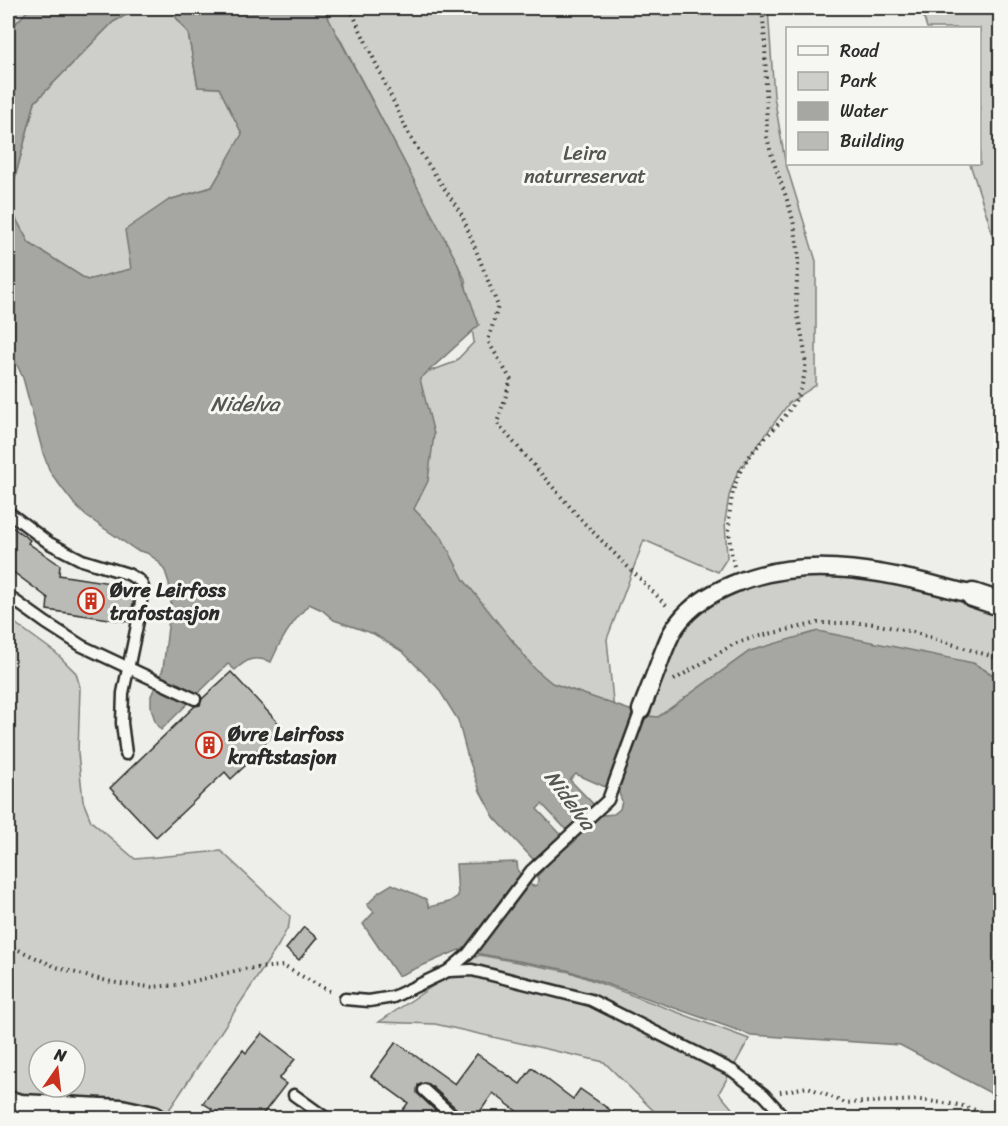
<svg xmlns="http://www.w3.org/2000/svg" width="1008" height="1126" viewBox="0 0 1008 1126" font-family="Sriracha,sans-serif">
<rect width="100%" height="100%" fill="#eeeeea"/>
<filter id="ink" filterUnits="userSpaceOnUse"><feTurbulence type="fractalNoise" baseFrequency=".0167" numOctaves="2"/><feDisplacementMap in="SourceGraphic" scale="12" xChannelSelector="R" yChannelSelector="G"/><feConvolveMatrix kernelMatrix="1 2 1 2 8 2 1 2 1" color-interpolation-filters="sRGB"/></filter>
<g filter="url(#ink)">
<g fill="#cececa" stroke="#7c7c7a" stroke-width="1.5" fill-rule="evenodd">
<path d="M8,8H30L8,32Z"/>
<path d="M139,8H169L188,33L198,87L219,88L243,134L212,187L169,200L131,269L87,280L29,243L8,204L35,102L113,22Z"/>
<path d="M315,8H768L774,96L785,161L816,261V385L789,403L737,473L729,496L725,521L727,558L718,572L644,540L607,639L615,722L530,673L513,640L476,621L406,519L417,376L455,362L474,342L465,279L339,37L318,14Z"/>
<path d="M921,8H1000V266L988,219L970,164H980V28H927Z"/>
<path d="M827,574L908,585L1000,611V679L973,663L750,651L658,717L647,716L674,643L684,628L709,605L738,588L761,580Z"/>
<path d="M8,618L56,653L76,673L80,687L78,753L83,801L91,821L135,859L221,851L290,916L289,925L278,946L165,1116L167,1118H8ZM39,1051H75V1087H39Z"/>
<path d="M479,955L570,972L749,1039L719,1093L740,1118H661L604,1062L435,1024L379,1022Z"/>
</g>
<path fill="#a6a6a3" stroke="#757573" stroke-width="1.5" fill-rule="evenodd" d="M30,8H139L113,22L35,102L8,204L29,243L87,280L131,269L125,230L169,200L212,187L242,134L219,88L198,87L188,33L169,8H323L457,262L479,325L420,379L434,434L428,481L414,509L442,538L464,580L534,668L552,683L647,716L658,717L750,651L818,631L973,663L1000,679V1098L900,1045L751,1035L567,970L459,950L398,976L363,924L374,912L367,905L379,892L392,884L426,899L429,907L449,902L458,896L456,864L517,862L518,871L532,886L537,885L538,879L536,877L543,870L494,817L480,791L467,754L458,720L438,688L403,652L374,634L334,620L322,610L309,604C293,621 280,640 271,662C254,656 248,658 235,670L228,664L161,730L156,724L151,708V696L163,669L171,602L169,583L165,571L158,561L147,553L136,550L86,516L75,505L62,488L50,472L43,453L23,378L12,354L8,347V32ZM576,774L619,793L622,801L620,809L614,814L604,815L570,780ZM542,804L576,840L571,845L537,809Z"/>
<g fill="#babab7" stroke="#2b2b2b" stroke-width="1.5">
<path d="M8,524L30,540L28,543L60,565L59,575L111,583L110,587L135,591L130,622L47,610L48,598L8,568Z"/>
<path d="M231,672L282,727L244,763L246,765L231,779L225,772L156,837L110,788L195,706L200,705L202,699Z"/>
<path d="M304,927L317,938L299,960L286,949Z"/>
<path d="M262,1033L295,1059L279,1079L286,1084L259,1119H218L210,1112L212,1109L203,1103L243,1050L246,1053Z"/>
<path d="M396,1042L455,1084L477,1054L520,1084L532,1068L573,1099L580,1089L623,1119H527L493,1093L475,1119H462L460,1112L429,1084L425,1083L418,1085L417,1093L444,1119H396L408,1103L371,1076Z"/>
</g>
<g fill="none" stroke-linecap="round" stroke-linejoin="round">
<defs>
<g id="service">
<path d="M8,512L49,543L82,560L128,574L140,581L143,587L139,616L123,693L122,723L126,754"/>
<path d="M8,596L46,623L82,646L195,699"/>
<path d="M448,971L472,970L591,1000L733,1071L764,1095L785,1118"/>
<path d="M345,999L369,1001L393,997L448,971L468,954L531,871L608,800L641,710"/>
<path d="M424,1090L455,1118"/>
<path d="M294,1095L326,1118"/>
</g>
<path id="pedestrian" d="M641,710C648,692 655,675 661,658C666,646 670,632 679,622C692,605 712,593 731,585C809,551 895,574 973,595"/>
<g id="minor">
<path d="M973,595L1000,604"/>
<path d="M8,1103L21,1106L121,1111L153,1118"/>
</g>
</defs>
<use href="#service" stroke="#2b2b2b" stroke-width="15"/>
<use href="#pedestrian" stroke="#2b2b2b" stroke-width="21"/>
<use href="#minor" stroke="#2b2b2b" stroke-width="27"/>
<g stroke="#2b2b2b" stroke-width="4" stroke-dasharray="1.5 4.5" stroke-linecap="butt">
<path d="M350,8L410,137L462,215L498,306L488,341L511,380L497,423L584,523L669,608"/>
<path d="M8,385L17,379"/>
<path d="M734,566C725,531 727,482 752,453C775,425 800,409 805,370C807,351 800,330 797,311C794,288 801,265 797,242C795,230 793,218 789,206C782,183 772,161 767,137L765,42L762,8"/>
<path d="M674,680L734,644L755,637L818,623H869L913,632L1000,659"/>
<path d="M8,945L56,967L90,977L121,984L151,987L178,985L243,969L283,966L333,993"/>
<path d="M780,1092L808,1087L845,1103L920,1100L960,1105L1000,1118"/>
</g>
<use href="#service" stroke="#f6f6f2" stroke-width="10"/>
<use href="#pedestrian" stroke="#f6f6f2" stroke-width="16"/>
<use href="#minor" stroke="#f6f6f2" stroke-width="22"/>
</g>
</g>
<defs>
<symbol id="building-ring" viewBox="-11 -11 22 22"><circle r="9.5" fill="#f6f6f2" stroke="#c8321e" stroke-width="1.5"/><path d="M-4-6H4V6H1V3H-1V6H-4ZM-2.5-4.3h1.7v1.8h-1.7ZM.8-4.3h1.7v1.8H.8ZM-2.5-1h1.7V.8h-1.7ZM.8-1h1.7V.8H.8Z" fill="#c8321e"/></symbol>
</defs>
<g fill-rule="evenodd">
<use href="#building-ring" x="76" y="586" width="30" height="30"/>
<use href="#building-ring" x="194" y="730" width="30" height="30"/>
</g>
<g text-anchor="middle" stroke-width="6" stroke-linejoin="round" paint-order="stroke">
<g font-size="20" fill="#545453" stroke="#f6f6f2">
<text x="585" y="160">Leira<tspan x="585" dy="23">naturreservat</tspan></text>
</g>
<g font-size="20" font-weight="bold" fill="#2b2b2b" stroke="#f6f6f2" text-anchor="start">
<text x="110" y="597">Øvre Leirfoss<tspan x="110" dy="23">trafostasjon</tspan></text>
<text x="228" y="741">Øvre Leirfoss<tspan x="228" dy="23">kraftstasjon</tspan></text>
</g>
<g font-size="21" font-style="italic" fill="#565655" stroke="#f6f6f2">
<text x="245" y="411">Nidelva</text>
<text transform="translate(570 800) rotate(53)" y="7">Nidelva</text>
</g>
</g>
<rect width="1008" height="1126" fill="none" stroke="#f6f6f2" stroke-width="30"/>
<rect x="15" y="15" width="978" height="1096" fill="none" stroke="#2b2b2b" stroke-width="2" filter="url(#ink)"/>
<rect x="786" y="27" width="195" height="138" fill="#f6f6f2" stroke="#a5a5a2" stroke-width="1.5"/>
<rect x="798" y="46" width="30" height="9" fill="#f6f6f2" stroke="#a5a5a2" stroke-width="1.5"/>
<text x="840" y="57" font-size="18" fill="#2b2b2b">Road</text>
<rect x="798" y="72" width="30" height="18" fill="#cececa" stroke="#a5a5a2" stroke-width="1.5"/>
<text x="840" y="87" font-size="18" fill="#2b2b2b">Park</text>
<rect x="798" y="102" width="30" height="18" fill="#a6a6a3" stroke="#a5a5a2" stroke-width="1.5"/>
<text x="840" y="117" font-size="18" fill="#2b2b2b">Water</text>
<rect x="798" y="132" width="30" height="18" fill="#babab7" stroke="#a5a5a2" stroke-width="1.5"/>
<text x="840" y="147" font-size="18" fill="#2b2b2b">Building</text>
<g transform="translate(57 1069) rotate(14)"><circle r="28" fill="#f6f6f2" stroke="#a5a5a2" stroke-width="1.5"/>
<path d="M0-4.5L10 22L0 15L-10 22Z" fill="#c8321e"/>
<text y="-9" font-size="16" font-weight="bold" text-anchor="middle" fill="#2b2b2b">N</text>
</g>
</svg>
